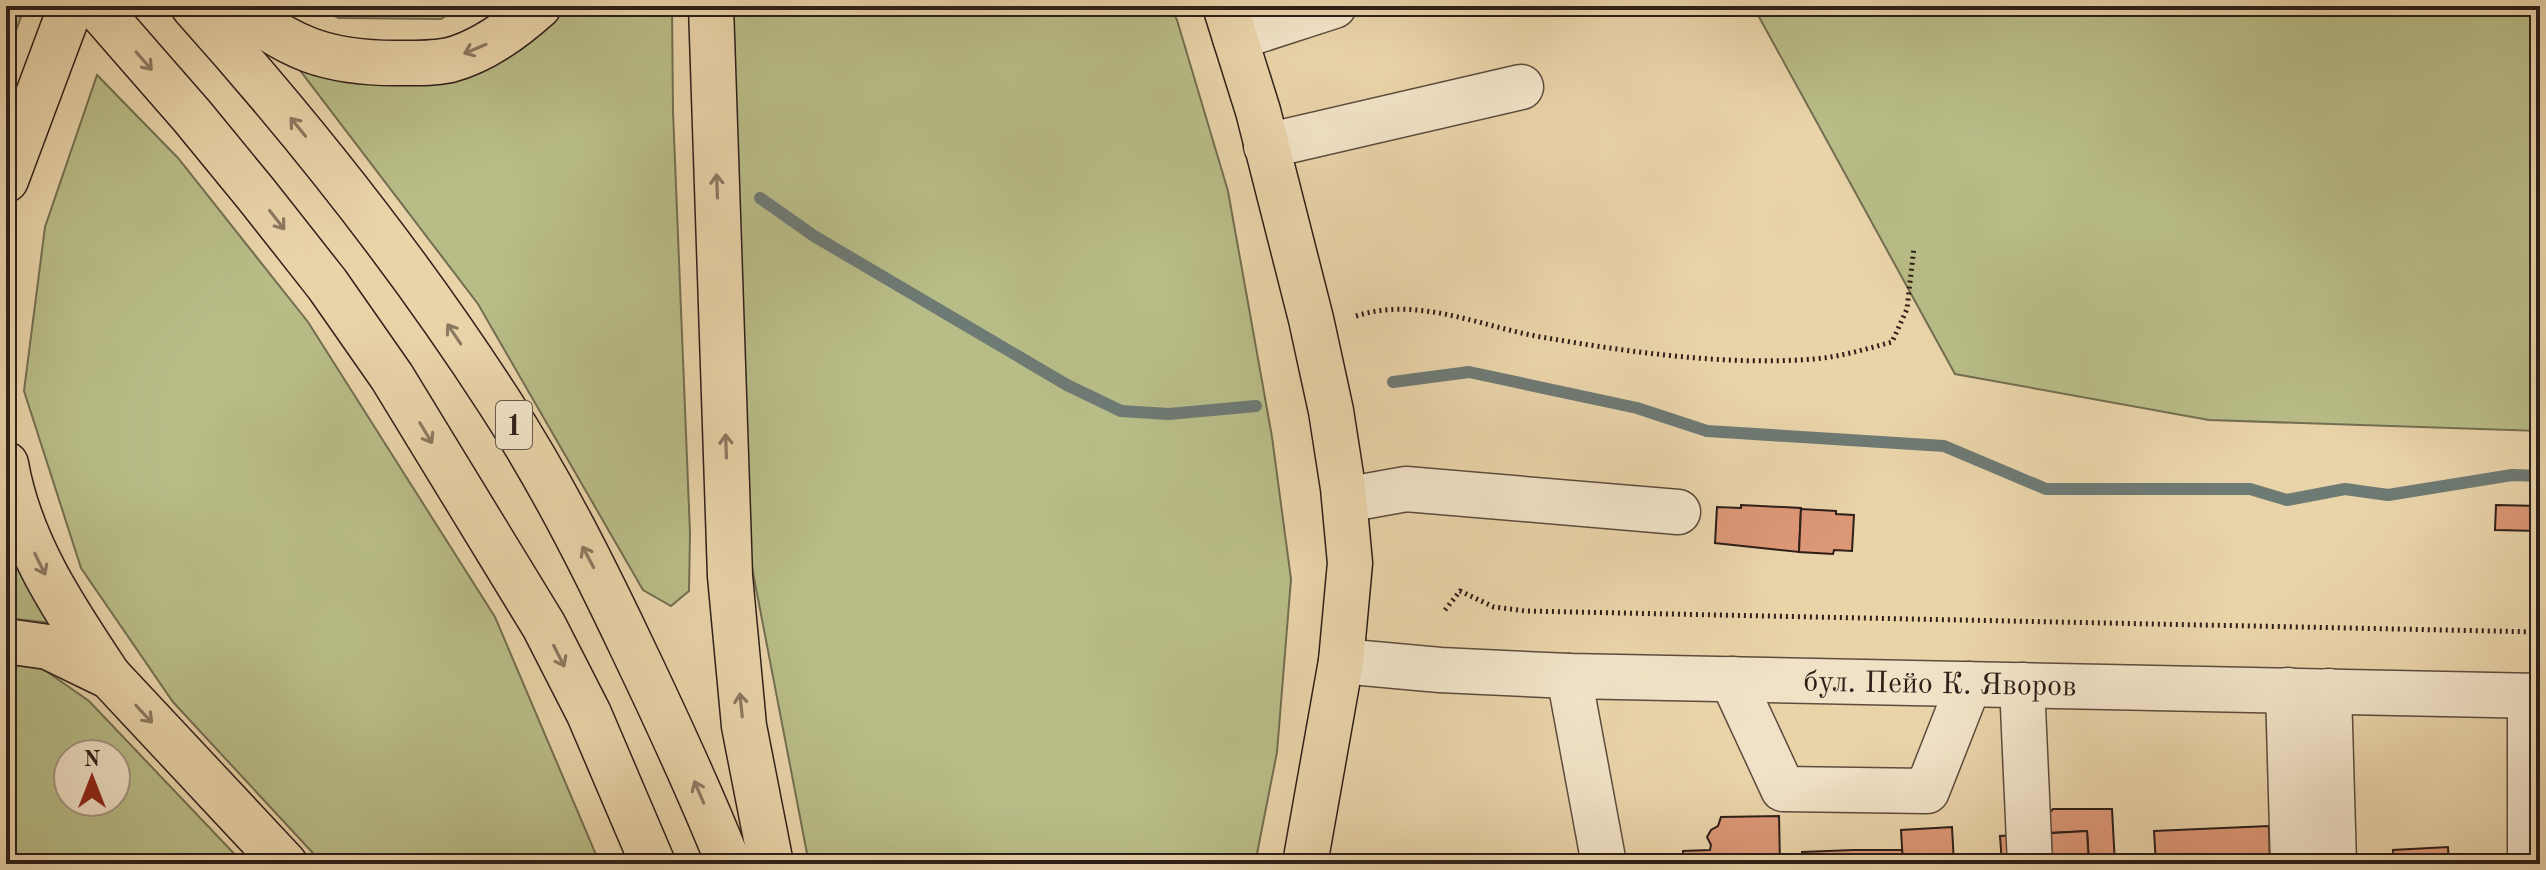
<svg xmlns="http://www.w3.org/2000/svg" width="2546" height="870" viewBox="0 0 2546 870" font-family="'Old Standard TT',serif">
<rect width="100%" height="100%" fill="#e9d3a9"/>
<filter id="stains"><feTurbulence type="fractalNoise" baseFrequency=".0025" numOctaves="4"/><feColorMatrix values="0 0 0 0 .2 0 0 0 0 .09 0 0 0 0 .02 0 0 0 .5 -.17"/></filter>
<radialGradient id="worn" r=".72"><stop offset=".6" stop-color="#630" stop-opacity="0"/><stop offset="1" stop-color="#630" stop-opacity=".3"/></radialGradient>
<g fill="#b8bc87" stroke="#736e50" stroke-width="2" fill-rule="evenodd">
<path d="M6,6H25L6,58Z"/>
<path d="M310,6H462L441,19L339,18Z"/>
<path d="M554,6H672L673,112L690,533L689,591L671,606L643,590L478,304L299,69L377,80Z"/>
<path d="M731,6H1170L1177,20L1228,191L1272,437L1291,579L1277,752L1255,864H809L745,531Z"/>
<path d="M1753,6H2540V431L2209,420L1955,374Z"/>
<path d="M97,75L178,158L308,322L495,617L600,864H323L173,702L81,568L24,391L45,227Z"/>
<path d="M6,532L52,623L6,618Z"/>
<path d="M6,664L43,669L89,701L244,864H6ZM68,754H116V802H68Z"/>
</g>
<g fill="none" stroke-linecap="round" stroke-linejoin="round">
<g stroke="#6e7a74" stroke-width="12">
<path d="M760,198L814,236L1067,385L1121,411L1169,414L1256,406"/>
<path d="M1393,382L1469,372L1637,408L1707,431L1944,446L2046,489H2250L2287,500L2345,489L2388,495L2512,475L2540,476"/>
</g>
</g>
<g fill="#dc9776" stroke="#2e1f19" stroke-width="2">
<path d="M1741,505L1801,508L1799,552L1715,543L1717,507L1741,508Z"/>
<path d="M2496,505L2540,506V531L2495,530Z"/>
<path d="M1801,509L1836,511V514L1854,515L1852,551L1834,550L1833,554L1799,552Z"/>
<path d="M2053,809H2112L2115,864H2089L2087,831L2047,833L2048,814Z"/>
<path d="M1779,816L1780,864H1684L1683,851L1710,850L1711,845L1707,837L1711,830L1718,826L1721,817Z"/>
<path d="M2269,826L2270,864H2156L2154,831Z"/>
<path d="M1952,827L1954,864H1903L1901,830Z"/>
<path d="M2087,831L2089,864H2002L2000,836Z"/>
<path d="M2448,847L2449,864H2394L2393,850Z"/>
<path d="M1854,850H1902L1903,864H1802V852Z"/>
</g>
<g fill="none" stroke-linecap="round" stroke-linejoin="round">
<defs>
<g id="minor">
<path d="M1235,38L1334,6"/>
<path d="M1266,146L1521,87"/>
<path d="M1345,500L1406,489L1678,512"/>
<path d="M1341,661L1440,670L1569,676L2540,696"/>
<path d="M1569,676L1604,864"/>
<path d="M1732,679L1783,789L1927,791L1969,684"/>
<path d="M2022,685L2030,864"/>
<path d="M2288,690L2293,864"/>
<path d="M2329,691L2334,864"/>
<path d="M2530,696V864"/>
</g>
<g id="major">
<path d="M96,6L192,116L256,194L327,284L392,377L544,626L589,714L653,864"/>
<path d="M193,6C305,131 409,262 500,403C550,480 591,561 630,643C665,716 699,789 729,864"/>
<path d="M237,6C289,48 327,63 395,63C413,63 433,64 450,60C484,51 514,28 539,6"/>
<path d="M711,6L730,576L744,726L771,864"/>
<path d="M1225,6L1258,111L1311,319L1331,411L1343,488L1350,563L1341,661L1305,864"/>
<path d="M6,180L71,6"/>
<path d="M6,464C20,544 65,610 109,676"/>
<path d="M6,641L48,647L110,677L285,864"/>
</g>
</defs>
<use href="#minor" stroke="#5d4c3d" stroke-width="47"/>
<use href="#major" stroke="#2e1f19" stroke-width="47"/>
<g stroke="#2e1f19" stroke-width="5" stroke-dasharray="2 4" stroke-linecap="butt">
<path d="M1356,316C1418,296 1479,326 1541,337C1628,352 1726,366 1814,359C1840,357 1866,349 1892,342L1907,309L1914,247"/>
<path d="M1445,610L1460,591L1494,607L1525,611L2540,632"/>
</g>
<use href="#minor" stroke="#f1e2c7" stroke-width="44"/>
<use href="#major" stroke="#e9d3a9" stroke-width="44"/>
</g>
<defs><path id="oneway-shaft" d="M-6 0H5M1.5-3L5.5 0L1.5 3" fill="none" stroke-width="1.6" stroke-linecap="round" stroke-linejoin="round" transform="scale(2)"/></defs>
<g stroke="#8c7961">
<use href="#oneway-shaft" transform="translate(475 49) rotate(157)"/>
<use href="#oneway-shaft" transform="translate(144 61) rotate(49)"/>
<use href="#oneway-shaft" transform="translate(298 127) rotate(-129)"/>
<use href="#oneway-shaft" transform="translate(717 186) rotate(-92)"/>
<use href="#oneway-shaft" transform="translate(277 220) rotate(52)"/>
<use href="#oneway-shaft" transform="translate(454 334) rotate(-124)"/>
<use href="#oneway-shaft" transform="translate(426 433) rotate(59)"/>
<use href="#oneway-shaft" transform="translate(726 446) rotate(-92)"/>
<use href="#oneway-shaft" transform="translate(588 557) rotate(-118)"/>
<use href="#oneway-shaft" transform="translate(40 564) rotate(64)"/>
<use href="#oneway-shaft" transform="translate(559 656) rotate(63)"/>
<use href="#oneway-shaft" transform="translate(741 705) rotate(-96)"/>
<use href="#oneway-shaft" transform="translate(144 714) rotate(47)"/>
<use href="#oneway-shaft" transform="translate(699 792) rotate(-113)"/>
</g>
<g text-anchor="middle" stroke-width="6" stroke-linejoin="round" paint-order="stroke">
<rect fill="#f1e2c7" stroke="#685a4d" stroke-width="2" x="496" y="401" width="36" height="48" rx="6"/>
<g font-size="28" font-weight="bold" fill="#2e1f19">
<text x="514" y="435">1</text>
</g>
<g font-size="30" fill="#2e1f19" stroke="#f1e2c7">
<text transform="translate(1940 683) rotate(1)" y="10">бул. Пейо К. Яворов</text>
</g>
</g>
<rect width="2546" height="870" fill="none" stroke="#e9d3a9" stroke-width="32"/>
<rect x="8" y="8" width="2530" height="854" fill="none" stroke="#2e1f19" stroke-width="4"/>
<rect x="16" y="16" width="2514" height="838" fill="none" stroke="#2e1f19" stroke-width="2"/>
<g transform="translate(92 778)"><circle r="38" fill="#f1e2c7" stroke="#a39481" stroke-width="2"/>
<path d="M0-6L14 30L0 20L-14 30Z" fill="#8f2418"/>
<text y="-12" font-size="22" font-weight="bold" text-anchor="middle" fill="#2e1f19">N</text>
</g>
<rect width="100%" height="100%" filter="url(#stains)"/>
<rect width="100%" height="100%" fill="url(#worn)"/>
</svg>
